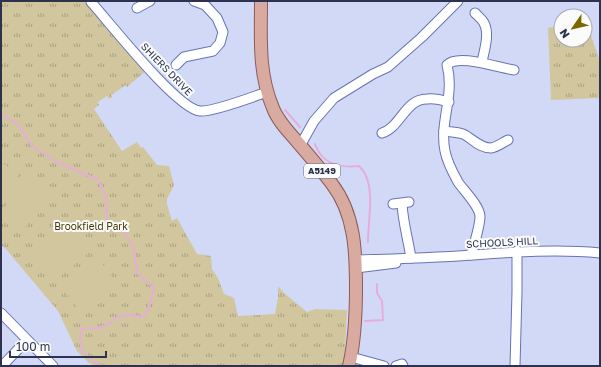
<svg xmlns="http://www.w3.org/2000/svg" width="601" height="367" viewBox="0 0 601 367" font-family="'Golos Text',sans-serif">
<defs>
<pattern id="grass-tufts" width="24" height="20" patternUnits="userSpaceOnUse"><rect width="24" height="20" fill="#d1c69d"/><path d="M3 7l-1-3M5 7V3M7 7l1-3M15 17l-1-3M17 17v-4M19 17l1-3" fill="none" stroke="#aaa182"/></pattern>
</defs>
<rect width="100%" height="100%" fill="#d2d9f6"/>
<g fill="url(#grass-tufts)">
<path d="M1,1H95L149,68L127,87L126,85L111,95L112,97L109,99L107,96L98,102L99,105L94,109L122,151L137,142L141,148L143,147L157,165L169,166L174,185L167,199V204L172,221L177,218L197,254L211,256L212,269L218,278L224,294L234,298L238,316L275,314L278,298V286L284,293L307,312L315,309L347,310L344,366H95L89,363L77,351L58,311L5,248L1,245Z"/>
<path d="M585,19L600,61V98L551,100L548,28L561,25V40H585Z"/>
</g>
<g fill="#d1c69d">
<path d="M1,162L19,174L1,201Z"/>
<path d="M23,178L48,193L22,233L1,220V214Z"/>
<path d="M70,225L91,251L56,280L35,254Z"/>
<path d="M98,258L118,285L81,313L61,287Z"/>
</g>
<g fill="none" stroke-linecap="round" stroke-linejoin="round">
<g stroke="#e7adda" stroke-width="2">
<path d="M285,110L300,127"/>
<path d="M1,114L18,124L32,146L57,162L98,180L106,198L107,221L121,229L133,245L137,273L154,288L148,310L143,317L129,315L117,317L107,325L97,328L82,329C76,349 85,358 102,366"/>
<path d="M315,144C322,165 340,168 359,166C362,169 365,173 366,176C374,193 368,223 368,242"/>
<path d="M365,321L383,320L382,301L377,293V284"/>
</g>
<defs>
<g id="minor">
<path d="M91,2C110,23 177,109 200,111C214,112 252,97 267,92"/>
<path d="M137,8L150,1"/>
<path d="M475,13C478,16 482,19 484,23C490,34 484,51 482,62"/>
<path d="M176,65L184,57L213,51L220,43L223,32L217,18L205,5L194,1"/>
<path d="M444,131C451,132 457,132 463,134C472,138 479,148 491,148C497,147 502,143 508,140"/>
<path d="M382,133C401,127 405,99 427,99C434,98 442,100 449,102"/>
<path d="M300,146L314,121L334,98L373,74L388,67L422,37L458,1"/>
<path d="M393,204L409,202"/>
<path d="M402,204C403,222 408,239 411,258"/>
<path d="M471,255C474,244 480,227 480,216C479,205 464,191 458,182C453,173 447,162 445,151C439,122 455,96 447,65C458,53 498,68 514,70"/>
<path d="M356,260C394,259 433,258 472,255C515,252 557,249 600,253"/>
<path d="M356,268L396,263"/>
<path d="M1,313L53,366"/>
<path d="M351,357L384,366"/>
<path d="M2,366L27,340"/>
<path d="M396,366L402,364L403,366"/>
<path d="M515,366L517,292V251"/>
</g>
<path id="major" d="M261,1C261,38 258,73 273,108C277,119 286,129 294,138C307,153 320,168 332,184C355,214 356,252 356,288C356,314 355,340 349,366"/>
</defs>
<use href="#minor" stroke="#6774b4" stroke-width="11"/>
<use href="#major" stroke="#8c5c59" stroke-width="14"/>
<use href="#minor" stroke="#fff" stroke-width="9"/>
<use href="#major" stroke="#d9aa9f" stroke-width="12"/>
</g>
<g text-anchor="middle" stroke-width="4" stroke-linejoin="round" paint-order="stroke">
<rect fill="#fbfbfb" stroke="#6b6f83" stroke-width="1" x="304" y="164" width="36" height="14" rx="3"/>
<g font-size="9" font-weight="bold" fill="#2d334f">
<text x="322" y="174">A5149</text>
</g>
<g font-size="10" fill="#2d334f" stroke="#fbfbfb">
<text transform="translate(167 69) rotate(46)" y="4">SHIERS DRIVE</text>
<text transform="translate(502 242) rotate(-3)" y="4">SCHOOLS HILL</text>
</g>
<g font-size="10" fill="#463900" stroke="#fbfbfb">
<text x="91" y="230">Brookfield Park</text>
</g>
</g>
<rect width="601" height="367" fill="none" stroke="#2d334f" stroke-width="4"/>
<g transform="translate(573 28) rotate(236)"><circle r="19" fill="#fbfbfb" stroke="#a9abb6"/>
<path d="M0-3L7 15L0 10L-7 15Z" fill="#7d6800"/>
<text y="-6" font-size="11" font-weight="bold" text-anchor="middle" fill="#2d334f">N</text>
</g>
<path d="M10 351v6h96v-6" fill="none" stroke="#2d334f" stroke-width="2"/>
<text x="16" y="351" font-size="12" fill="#2d334f" stroke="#fbfbfb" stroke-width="3" paint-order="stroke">100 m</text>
</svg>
